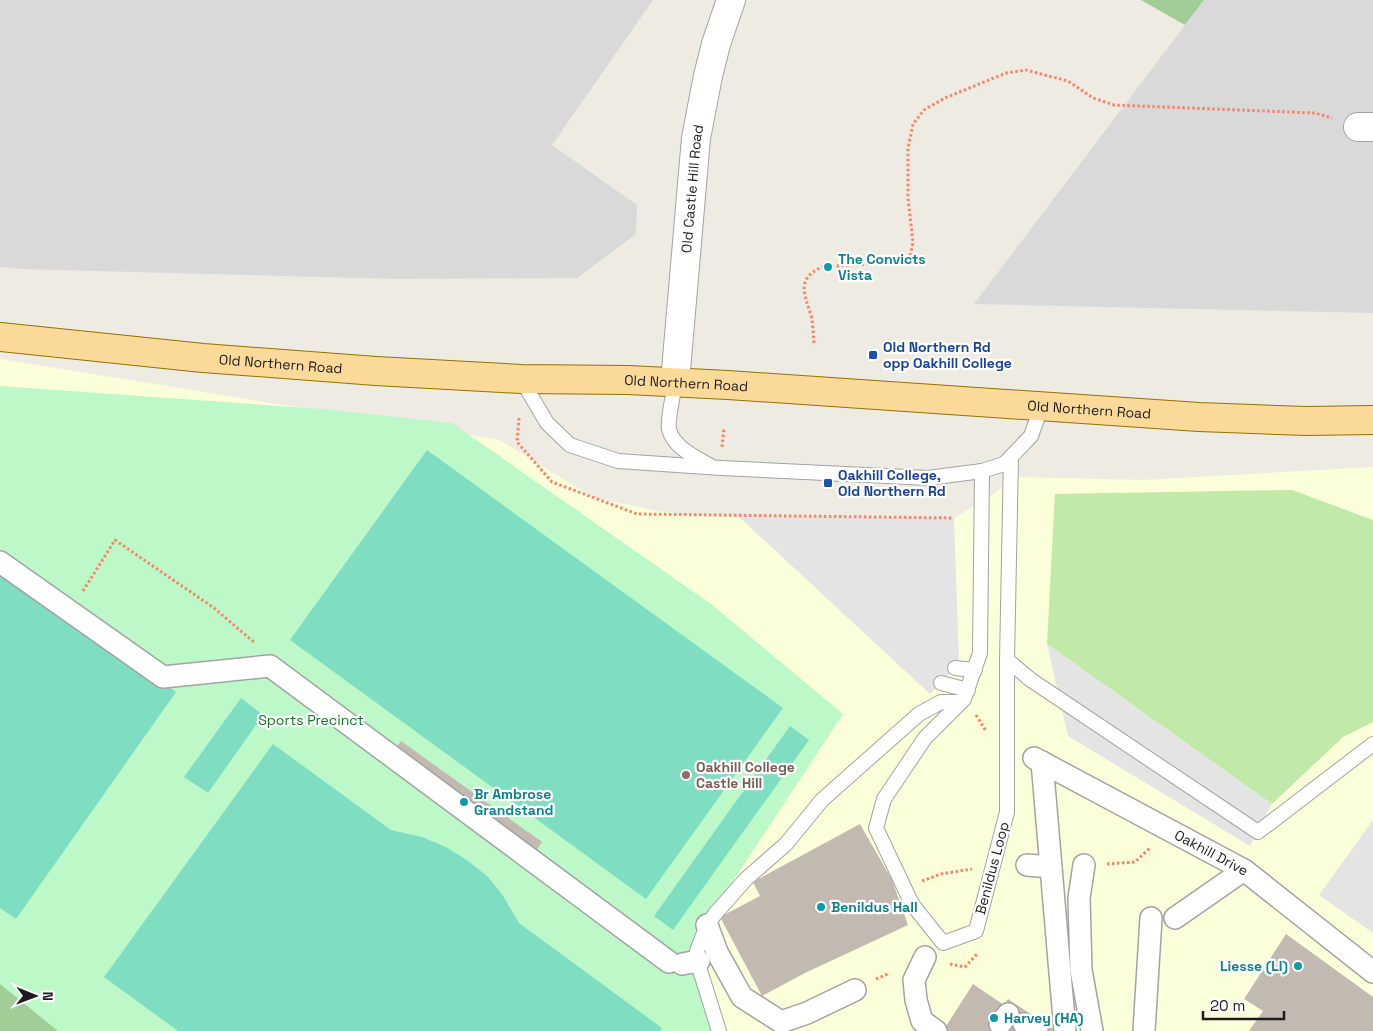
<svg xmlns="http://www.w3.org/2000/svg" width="1373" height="1031" viewBox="0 0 1373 1031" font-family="'Space Grotesk',sans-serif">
<rect width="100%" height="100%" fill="#eeebe2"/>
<g fill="#dad9d9">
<path d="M0,0H653L552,145L637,205L636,234L577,278L398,279L20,269L0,267Z"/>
<path d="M1204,0H1373V313L974,304Z"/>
</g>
<path fill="#fbffd9" d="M0,359L500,440L594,498L658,511L696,516L954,518L995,493L1016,477L1145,480L1373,467V1031H0Z"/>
<path fill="#c1e9a7" d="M1292,490L1373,520V722L1343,737L1272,804L1047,644L1055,494Z"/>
<g fill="#a1cd96">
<path d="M1141,0H1204L1185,25Z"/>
<path d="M0,961L99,1031H0Z"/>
</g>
<path fill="#bdf9c8" d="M0,386L322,409L452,423L711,604L843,714L698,934L725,1031H58L0,984Z"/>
<g fill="#7fddc2">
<path d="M427,450L783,708L646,899L290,640Z"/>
<path d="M0,567L176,692L16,919L0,908Z"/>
<path d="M241,698L263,715L208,793L184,777Z"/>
<path d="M790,726L809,740L673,930L654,916Z"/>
<path d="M273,744L391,830L422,837L446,847L468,861L487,876L502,894L519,923L662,1028L660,1031H178L104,977Z"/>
</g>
<g fill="#e4e4e4">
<path d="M738,516L954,518L959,661L955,668L930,694Z"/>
<path d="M1047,644L1272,804L1250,846L1068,736Z"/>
<path d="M1373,820V933L1319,895Z"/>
</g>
<g fill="#c2bab1">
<path d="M401,741L542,842L528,863L385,762Z"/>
<path d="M860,824L892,880L908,925L805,973L762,996L720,917L760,896L753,882Z"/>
<path d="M1286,934L1373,997V1031H1249L1263,1011L1244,999Z"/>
<path d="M973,984L1004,1005L1008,999L1056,1031H943Z"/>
</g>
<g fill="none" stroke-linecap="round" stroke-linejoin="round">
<defs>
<g id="service">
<path d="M521,379L547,423L570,445L618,461L721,468L928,478L982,471L1004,464L1031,436L1042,405"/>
<path d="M675,382C674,393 667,420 669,429C673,447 695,457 709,465"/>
<path d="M982,471L980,653L964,699L925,738L884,799L876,828L912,904L943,943L976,931L1007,812V660L1011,457"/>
<path d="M1007,660L1031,680L1258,832L1373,744"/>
<path d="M955,668L975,670"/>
<path d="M941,683L968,690"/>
<path d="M719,1031L699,967L697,951L707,925L715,914L746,879L786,844L822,800L919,714L941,702H961"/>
</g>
<g id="pedestrian">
<path d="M0,562L163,677L270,666L669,962"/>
<path id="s1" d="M1034,758L1244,870L1373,972"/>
<path d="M1042,762L1065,1031"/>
<path d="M1027,865L1051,867"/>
<path d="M1084,865L1079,898L1081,970L1092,1031"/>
<path d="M1175,918L1244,870"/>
<path d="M707,925L717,952L742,997L781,1022L807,1013L855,990"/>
<path d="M925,957L914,980L916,1000L922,1021L936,1031"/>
<path d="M682,964L699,961"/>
<path d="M1000,1024L1008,1014"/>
<path d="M1024,1024L1037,1031"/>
<path d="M1144,1031L1151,918"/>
</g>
<path id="minor" d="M1358,127H1373"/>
<g id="tertiary">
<path id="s2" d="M675,382L696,138L708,76L716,44L731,0"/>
</g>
<g id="primary">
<path id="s3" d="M0,337L203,358L376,371L521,379L628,380L728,385L1199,417L1306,421L1373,420"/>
</g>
</defs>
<use href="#service" stroke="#a3a3a3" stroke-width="16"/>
<use href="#pedestrian" stroke="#a3a3a3" stroke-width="24"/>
<use href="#minor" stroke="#a3a3a3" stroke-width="30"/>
<use href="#tertiary" stroke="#a3a3a3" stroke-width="30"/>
<use href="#primary" stroke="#947100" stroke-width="30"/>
<g stroke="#f98467" stroke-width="3" stroke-dasharray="2.5 2.5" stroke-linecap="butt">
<path d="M814,343C813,335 813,327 812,319C806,297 794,279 822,267L899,262L910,255L913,243L908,198V148L913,124L924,110L945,98L1006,73L1026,70L1068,81L1093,98L1114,105L1315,113L1332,118"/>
<path d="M519,418L517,442L552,482L637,514L954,518"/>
<path d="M722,447L724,428"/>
<path d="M83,591L115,540L214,608L255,643"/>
<path d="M976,715L986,731"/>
<path d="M1107,864L1135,862L1151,847"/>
<path d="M922,881L941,874L972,869"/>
<path d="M950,964L965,967L978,953"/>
<path d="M876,979L890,973"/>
</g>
<use href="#service" stroke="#fff" stroke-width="14"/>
<use href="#pedestrian" stroke="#fff" stroke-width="21"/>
<use href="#minor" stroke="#fff" stroke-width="28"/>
<use href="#tertiary" stroke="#fff" stroke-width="28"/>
<use href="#primary" stroke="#fbda99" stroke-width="28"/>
</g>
<g fill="#0f9aa8" stroke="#fff" stroke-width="2">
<circle cx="828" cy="267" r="5"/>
<circle cx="464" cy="802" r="5"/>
<circle cx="821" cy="907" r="5"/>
<circle cx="1298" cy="966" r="5"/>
<circle cx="994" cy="1018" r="5"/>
</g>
<g fill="#1a4fb4" stroke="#fff" stroke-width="2">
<rect x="868" y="350" width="10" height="10" rx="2.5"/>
<rect x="823" y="478" width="10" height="10" rx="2.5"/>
</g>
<circle fill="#8d6e63" stroke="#fff" stroke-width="2" cx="686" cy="775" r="5"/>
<g text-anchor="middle" stroke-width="4.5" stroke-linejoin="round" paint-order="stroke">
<g font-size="14" fill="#1c1c1c" stroke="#fff">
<text dy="5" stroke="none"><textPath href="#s2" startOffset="194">Old Castle Hill Road</textPath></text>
<text dy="5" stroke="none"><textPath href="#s3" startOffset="282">Old Northern Road</textPath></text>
<text dy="5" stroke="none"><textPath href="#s3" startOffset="688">Old Northern Road</textPath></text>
<text dy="5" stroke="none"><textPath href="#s3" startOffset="1092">Old Northern Road</textPath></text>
<text dy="5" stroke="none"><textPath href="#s1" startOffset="201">Oakhill Drive</textPath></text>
<text transform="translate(992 868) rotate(-75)" y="5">Benildus Loop</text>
</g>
<g font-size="14" font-weight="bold" fill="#0d838f" stroke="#fff" text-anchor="start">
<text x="838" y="264">The Convicts<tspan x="838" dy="16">Vista</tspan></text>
<text x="474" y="799">Br Ambrose<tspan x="474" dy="16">Grandstand</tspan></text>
<text x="831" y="912">Benildus Hall</text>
<text x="1288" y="971" text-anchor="end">Liesse (LI)</text>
<text x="1004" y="1023">Harvey (HA)</text>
</g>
<g font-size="14" font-weight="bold" fill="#164399" stroke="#fff" text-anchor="start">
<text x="883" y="352">Old Northern Rd<tspan x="883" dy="16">opp Oakhill College</tspan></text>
<text x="838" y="480">Oakhill College,<tspan x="838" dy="16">Old Northern Rd</tspan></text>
</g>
<g font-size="14" fill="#0b791f" stroke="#fff">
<text x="311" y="725">Sports Precinct</text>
</g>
<g font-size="14" font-weight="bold" fill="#785e54" stroke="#fff" text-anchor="start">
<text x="696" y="772">Oakhill College<tspan x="696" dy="16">Castle Hill</tspan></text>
</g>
</g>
<g transform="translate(35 996) rotate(91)" stroke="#ffffff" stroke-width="4" paint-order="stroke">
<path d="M0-4L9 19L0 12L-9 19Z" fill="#1c1c1c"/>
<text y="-8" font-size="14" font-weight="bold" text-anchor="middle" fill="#1c1c1c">N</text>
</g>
<path d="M1203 1011v8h81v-8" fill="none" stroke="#1c1c1c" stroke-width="2.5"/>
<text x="1210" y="1011" font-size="15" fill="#1c1c1c" stroke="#ffffff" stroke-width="4" paint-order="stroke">20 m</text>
</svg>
